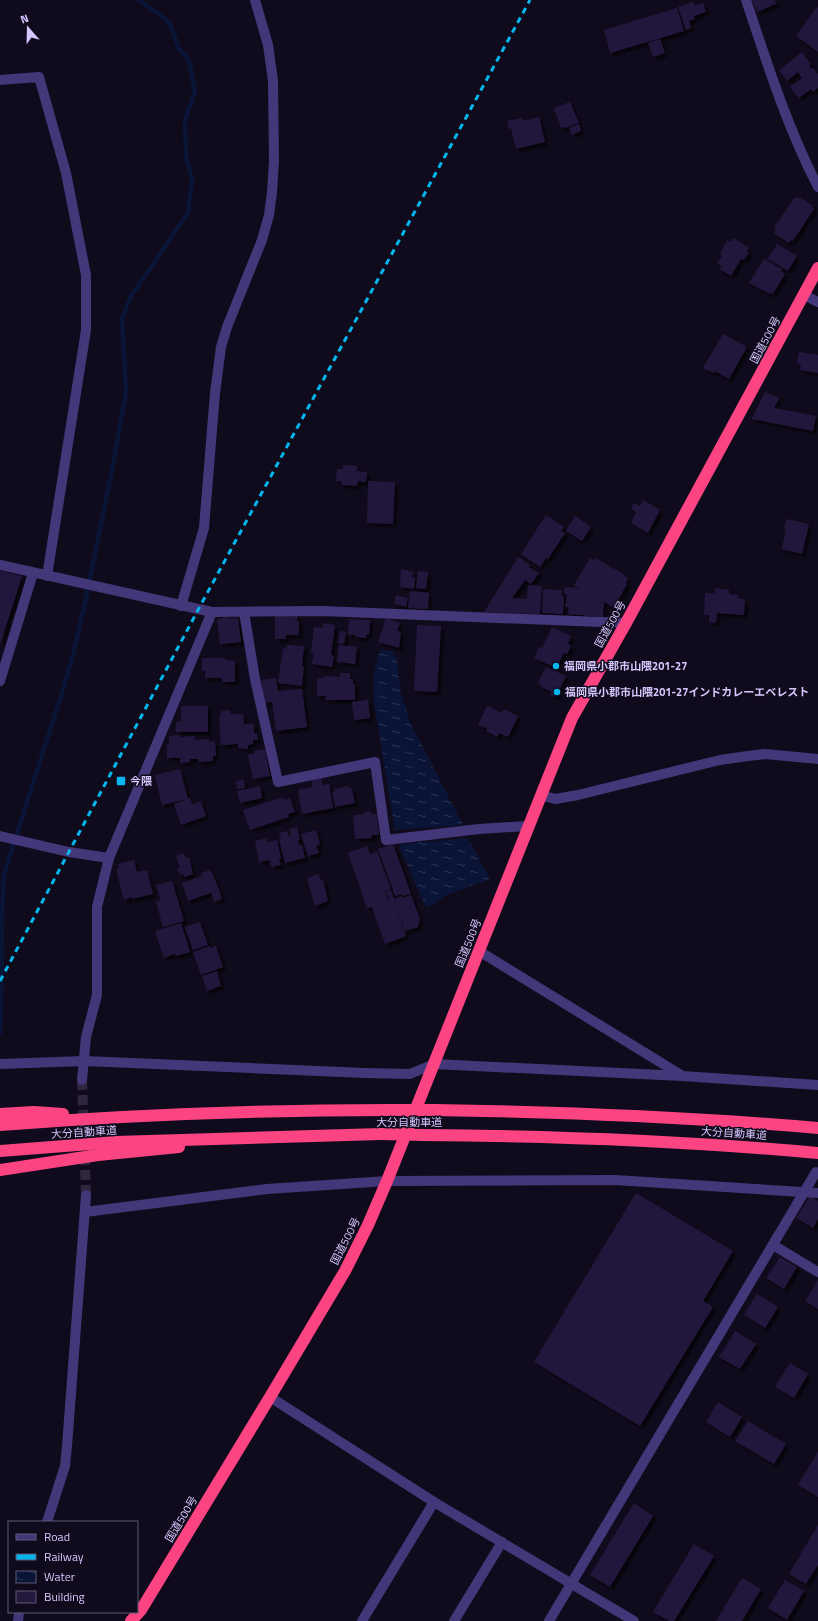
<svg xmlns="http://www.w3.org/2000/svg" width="818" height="1621" viewBox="0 0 818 1621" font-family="'Titillium Web','Noto Sans JP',sans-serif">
<defs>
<pattern id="water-ripples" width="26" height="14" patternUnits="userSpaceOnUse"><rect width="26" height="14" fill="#091437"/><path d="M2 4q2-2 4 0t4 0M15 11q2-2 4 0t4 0" fill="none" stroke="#2c3555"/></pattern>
<filter id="shadow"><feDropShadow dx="3.5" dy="3.5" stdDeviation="1" flood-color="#0009"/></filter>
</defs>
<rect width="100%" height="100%" fill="#100b1c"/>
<g fill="url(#water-ripples)">
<path d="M380,649L394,652L393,656L397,658L400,690L411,724L463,825L395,830L374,701V672Z"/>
<path d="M468,838L490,879L447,895L426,908L400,848L401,844Z"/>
</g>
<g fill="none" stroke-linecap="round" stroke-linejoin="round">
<path stroke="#091437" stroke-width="4.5" d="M0,1033C3,980 0,927 4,874L60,699L73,655L87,594L112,470L126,392L122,318L131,296L188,213L192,179L186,156L185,120L195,92L189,60L179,49L170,24L160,15L139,0"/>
</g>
<g fill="#24183c" filter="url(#shadow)">
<path d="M752,0H775L776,4L757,12Z"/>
<path d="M693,2L695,6L703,3L706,12L694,16L695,19L689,21L691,28L686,30L678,7Z"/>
<path d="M817,7L818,8V52L796,36Z"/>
<path d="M677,8L684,31L610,53L604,30Z"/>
<path d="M660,39L665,53L653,57L648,43Z"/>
<path d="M802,52L811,64L809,66L812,69L813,68L818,74V88L813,92L811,89L799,98L790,87L802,78L798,72L787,81L779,70Z"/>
<path d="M570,102L579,123L565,128L564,127L561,128L554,108Z"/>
<path d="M539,117L545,142L516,149L511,128L509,129L507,121L522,118L523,121Z"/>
<path d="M579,124L581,131L572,135L569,128Z"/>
<path d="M795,197L799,199L800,197L813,206L812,208L814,209L793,241L791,240L789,243L774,233L776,229L774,228Z"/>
<path d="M733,238L749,248L747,251L749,253L744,260L741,259L731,276L720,269L722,266L717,263L722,256L720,254L727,240L731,242Z"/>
<path d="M777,244L797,256L788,271L768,259Z"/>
<path d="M764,259L782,269L781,271L785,274L773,294L772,293L770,294L749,283Z"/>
<path d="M723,334L747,347L729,379L715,371L714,373L703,368Z"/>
<path d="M799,352L818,355V373L800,370L801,365L797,364Z"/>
<path d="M765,392L779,398L774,408L816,416L813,431L752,419Z"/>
<path d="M343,465L357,466V471L367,472L366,482L358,481L357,486L341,485V481H336L337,469H343Z"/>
<path d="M368,481L395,482L393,524L367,523Z"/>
<path d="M643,500L660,510L648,533L631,523L636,512L631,509L634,503L640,506Z"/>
<path d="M546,515L564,527L561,531L565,533L548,559L546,558L540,567L521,554Z"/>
<path d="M575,516L591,527L582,541L566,531Z"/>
<path d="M786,519L809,524L802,554L782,549L786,529L784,528Z"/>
<path d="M518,557L530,565L529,567L539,573L531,584L525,580L512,598L527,599L528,585L542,586L540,614L484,612Z"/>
<path d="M590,558L594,560L596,558L626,576L625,577L628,578L626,583L627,584L614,608L604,602L603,617L568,614L569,607H565L567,595L564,594V587L580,588L574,585Z"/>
<path d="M401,569L413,572L412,577H415L414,589L400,587Z"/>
<path d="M0,571L22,576L0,645Z"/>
<path d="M418,571L428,572L426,589L416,588Z"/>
<path d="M715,588L729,590V594L738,595V598L745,599L744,615L717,613L716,623L709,622V615H704L705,593L715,594Z"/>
<path d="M543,589L562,590V596H564L563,614L542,613Z"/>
<path d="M410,591L429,593L428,609L408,608Z"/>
<path d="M396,595L408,598L406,607L394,604Z"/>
<path d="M275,615H297V621H299V635H286V639H275Z"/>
<path d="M228,617V619L238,618L241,642L220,644L217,619Z"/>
<path d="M386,618L400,623L397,631L401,632L399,648L378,642Z"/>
<path d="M349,619L370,620L369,635H366V638L355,637V635H348Z"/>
<path d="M323,623L335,625L331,655L334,656L332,667L312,664L314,653H311L314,627L323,628Z"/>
<path d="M417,625L441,626L437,692L414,691Z"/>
<path d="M552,627L571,636L568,644L571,646L567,654L564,653L556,668L534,658L539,647L542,648Z"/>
<path d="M340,631L346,632L344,644L338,643Z"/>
<path d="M287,645L304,646L302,666L304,667L302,686L278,683L283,648L286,649Z"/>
<path d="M339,645L357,647L355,664L337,662Z"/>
<path d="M202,658H225V660L235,661V682H222V678H205V671H202Z"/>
<path d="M546,667L566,676L556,697L550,695L552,692L541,687V685L538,683Z"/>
<path d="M340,673H350V679H353V684H355V700H325L326,696H317V678H324V676L340,677Z"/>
<path d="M276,678L278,691L302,689L307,727L276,731L272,702L264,703L261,680Z"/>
<path d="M368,700L370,718L354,720L352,702Z"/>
<path d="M181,706H208V732H176V722L181,721Z"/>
<path d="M487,706L502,713L504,709L518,716L508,737L499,733L498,737L486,731L487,728L478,725Z"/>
<path d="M230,710L231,714H243L244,724H254V733H257L258,740H253V744L248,745V749L238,748V744L221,745L219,715H221V711Z"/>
<path d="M180,735V737L195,736V740L209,739V742L215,741L216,756H213V761L199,762L198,759H190V762L180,763V758H167V744H169V736Z"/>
<path d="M265,749L270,776L253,779L248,755L255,753L254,751Z"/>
<path d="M180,769L188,799L162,805L155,775Z"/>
<path d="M321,778L323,785L329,784L333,808L302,814L298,790L313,787L311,780Z"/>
<path d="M244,780L245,788L237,789L236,781Z"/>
<path d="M260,786L262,798L240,803L237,791Z"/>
<path d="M348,786L349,788H352L355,803L335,807L332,792L335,791L334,789Z"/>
<path d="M283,797L284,800L290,798L295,812L288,814L289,817L250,830L243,810Z"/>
<path d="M190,798L192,804L201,801L206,816L181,825L174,804Z"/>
<path d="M371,811V814H377L379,835H371L372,838L355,839L353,815L364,814V812Z"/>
<path d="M297,827L300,840H298L300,846L302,845L305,858L285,863L279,839H281L279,833L287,831L289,836H291L289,829Z"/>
<path d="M316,830L320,844L316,846L319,853L308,856L301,834Z"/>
<path d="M267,838V842L277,840L281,858L279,859L281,865L271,867L269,860L259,862L255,841Z"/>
<path d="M393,844L411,894L403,896L402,894L395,896L378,849Z"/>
<path d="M367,846L370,854L377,851L391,889L385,891L388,901L376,906L389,901L386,891L391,890L406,936L385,944L372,907L367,908L348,853Z"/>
<path d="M184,853L186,858L189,857L193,874L184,877L183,874L180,875L177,868L180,867L176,856Z"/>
<path d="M134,860L137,872L147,870L153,894L132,899V897L124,900L116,869L119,868L118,864Z"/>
<path d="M210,870L211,873L212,872L219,890L188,901L182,883L202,876L201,873Z"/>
<path d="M319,874L320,880L323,879L328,901L315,906L307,878Z"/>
<path d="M172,881L184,921L163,927L156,901L161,900L156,885Z"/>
<path d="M219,890L222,899L214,902L211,893Z"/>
<path d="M411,895L420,919L418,927L405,931L394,899L402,896L403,898Z"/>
<path d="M200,922L208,945L193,950L185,927Z"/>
<path d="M181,923L190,952L176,956L175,954L164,958L155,931Z"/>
<path d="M210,946V948L216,946L223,967L201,975L193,952Z"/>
<path d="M217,971L221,986L207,991L202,976Z"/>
<path d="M636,1193L733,1251L703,1301L713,1307L640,1426L534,1362Z"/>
<path d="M810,1196L818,1201V1219L813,1228L796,1218Z"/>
<path d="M780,1257L797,1267L784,1289L766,1278Z"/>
<path d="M818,1280V1309L805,1301Z"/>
<path d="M757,1294L778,1307L765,1328L744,1315Z"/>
<path d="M735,1331L756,1344L740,1369L719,1357Z"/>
<path d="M790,1363L808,1374L794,1398L775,1387Z"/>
<path d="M718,1402L742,1417L730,1437L706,1422Z"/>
<path d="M748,1421L786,1444L774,1464L735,1441Z"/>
<path d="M818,1452V1497L798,1485Z"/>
<path d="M634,1503L653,1516L610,1587L590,1575Z"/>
<path d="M818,1525V1565L806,1584L789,1574Z"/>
<path d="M694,1544L714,1556L674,1621H669L653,1612Z"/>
<path d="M742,1578L761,1589L742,1621H716Z"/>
<path d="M785,1580L804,1591L787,1620L768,1608Z"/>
</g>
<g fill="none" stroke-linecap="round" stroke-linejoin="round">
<path stroke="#2e273e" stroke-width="10" stroke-dasharray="10 5" stroke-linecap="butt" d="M82,1080L86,1195"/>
<g stroke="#43377a" stroke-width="10">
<path d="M746,0C767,63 787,127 818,187"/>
<path d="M0,80L39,77L66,173L86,275V330L47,576"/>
<path d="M804,295L818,302"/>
<path d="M0,565L212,612L322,611L626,623"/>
<path d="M181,606L204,528L215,393L221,347L227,327L262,240L269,215L272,192L274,161L273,81L268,45L255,0"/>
<path d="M244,612L255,679L278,782L375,762L386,840L479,829L528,826"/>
<path d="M0,681L33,573"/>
<path d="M541,795L555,799L578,795L720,760L748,756L765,754L818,759"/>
<path d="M0,836L69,852L109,858"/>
<path d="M479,951L681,1075"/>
<path d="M0,1064L84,1061L365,1073L410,1074L434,1064L682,1076L818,1085"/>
<path d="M82,1080L86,1037L97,995V907L109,858L212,612"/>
<path d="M85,1212L267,1189L387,1181L615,1180L818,1193"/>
<path d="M773,1245L818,1272"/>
<path d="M270,1397L434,1502L634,1621"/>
<path d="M47,1522L65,1466L67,1446L86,1195"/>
<path d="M18,1621L19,1612"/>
<path d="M362,1621L434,1502"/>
<path d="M454,1621L502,1542"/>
<path d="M549,1621L816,1172"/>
</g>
<g stroke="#fc4483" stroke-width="12">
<path d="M434,1110C562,1112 690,1117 818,1128"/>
<path d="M0,1114L34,1112L63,1114"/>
<path d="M0,1125C129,1115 260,1110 390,1110"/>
<path d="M423,1135C555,1136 687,1141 818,1153"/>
<path d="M0,1151L116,1142L381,1134"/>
<path d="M0,1170L98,1155L179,1147"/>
<path d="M131,1621L141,1610L270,1397L345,1271L368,1225L387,1181L572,718L626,623L818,268"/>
</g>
<path stroke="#04b6ed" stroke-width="3" stroke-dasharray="6 5" stroke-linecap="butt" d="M0,981L198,610L530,0"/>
<g stroke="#fc4483" stroke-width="12">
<path d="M390,1110H434"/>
<path d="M381,1134L423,1135"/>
</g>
</g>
<g fill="#04b6ed" stroke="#100b1c" stroke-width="1.5">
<circle cx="556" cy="666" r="4"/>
<circle cx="557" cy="692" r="4"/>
<rect x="116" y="776" width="10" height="10" rx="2"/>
</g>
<g text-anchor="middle" stroke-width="3" stroke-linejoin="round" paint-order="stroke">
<g font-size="11" fill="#d5c7fe" stroke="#100b1c">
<text transform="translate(765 340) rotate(-62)" y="4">国道500号</text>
<text transform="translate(610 624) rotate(-61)" y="4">国道500号</text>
<text transform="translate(468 943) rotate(-68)" y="4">国道500号</text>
<text x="409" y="1126">大分自動車道</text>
<text transform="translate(84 1132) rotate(-4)" y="4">大分自動車道</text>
<text transform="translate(734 1133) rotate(4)" y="4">大分自動車道</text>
<text transform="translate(345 1241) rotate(-63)" y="4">国道500号</text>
<text transform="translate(181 1519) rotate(-59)" y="4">国道500号</text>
</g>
<g font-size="11" font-weight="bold" fill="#d5c7fe" stroke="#100b1c" text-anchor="start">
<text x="564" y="670">福岡県小郡市山隈201-27</text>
<text x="565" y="696">福岡県小郡市山隈201-27インドカレーエベレスト</text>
<text x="130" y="785">今隈</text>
</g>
</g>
<rect x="8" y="1521" width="130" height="92" fill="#100b1c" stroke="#5f5676"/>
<rect x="16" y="1534" width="20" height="6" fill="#43377a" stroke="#5f5676"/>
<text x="44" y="1541" font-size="12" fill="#d5c7fe">Road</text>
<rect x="16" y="1554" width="20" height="6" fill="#04b6ed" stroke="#5f5676"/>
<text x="44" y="1561" font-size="12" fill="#d5c7fe">Railway</text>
<rect x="16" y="1571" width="20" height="12" fill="url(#water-ripples)" stroke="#5f5676"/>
<text x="44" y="1581" font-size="12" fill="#d5c7fe">Water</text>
<rect x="16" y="1591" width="20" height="12" fill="#24183c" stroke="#5f5676"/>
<text x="44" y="1601" font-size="12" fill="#d5c7fe">Building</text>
<g transform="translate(28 28) rotate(340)" stroke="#100b1c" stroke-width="3" paint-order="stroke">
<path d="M0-3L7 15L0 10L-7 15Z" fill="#d5c7fe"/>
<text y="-6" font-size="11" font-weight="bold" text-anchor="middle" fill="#d5c7fe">N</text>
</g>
</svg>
